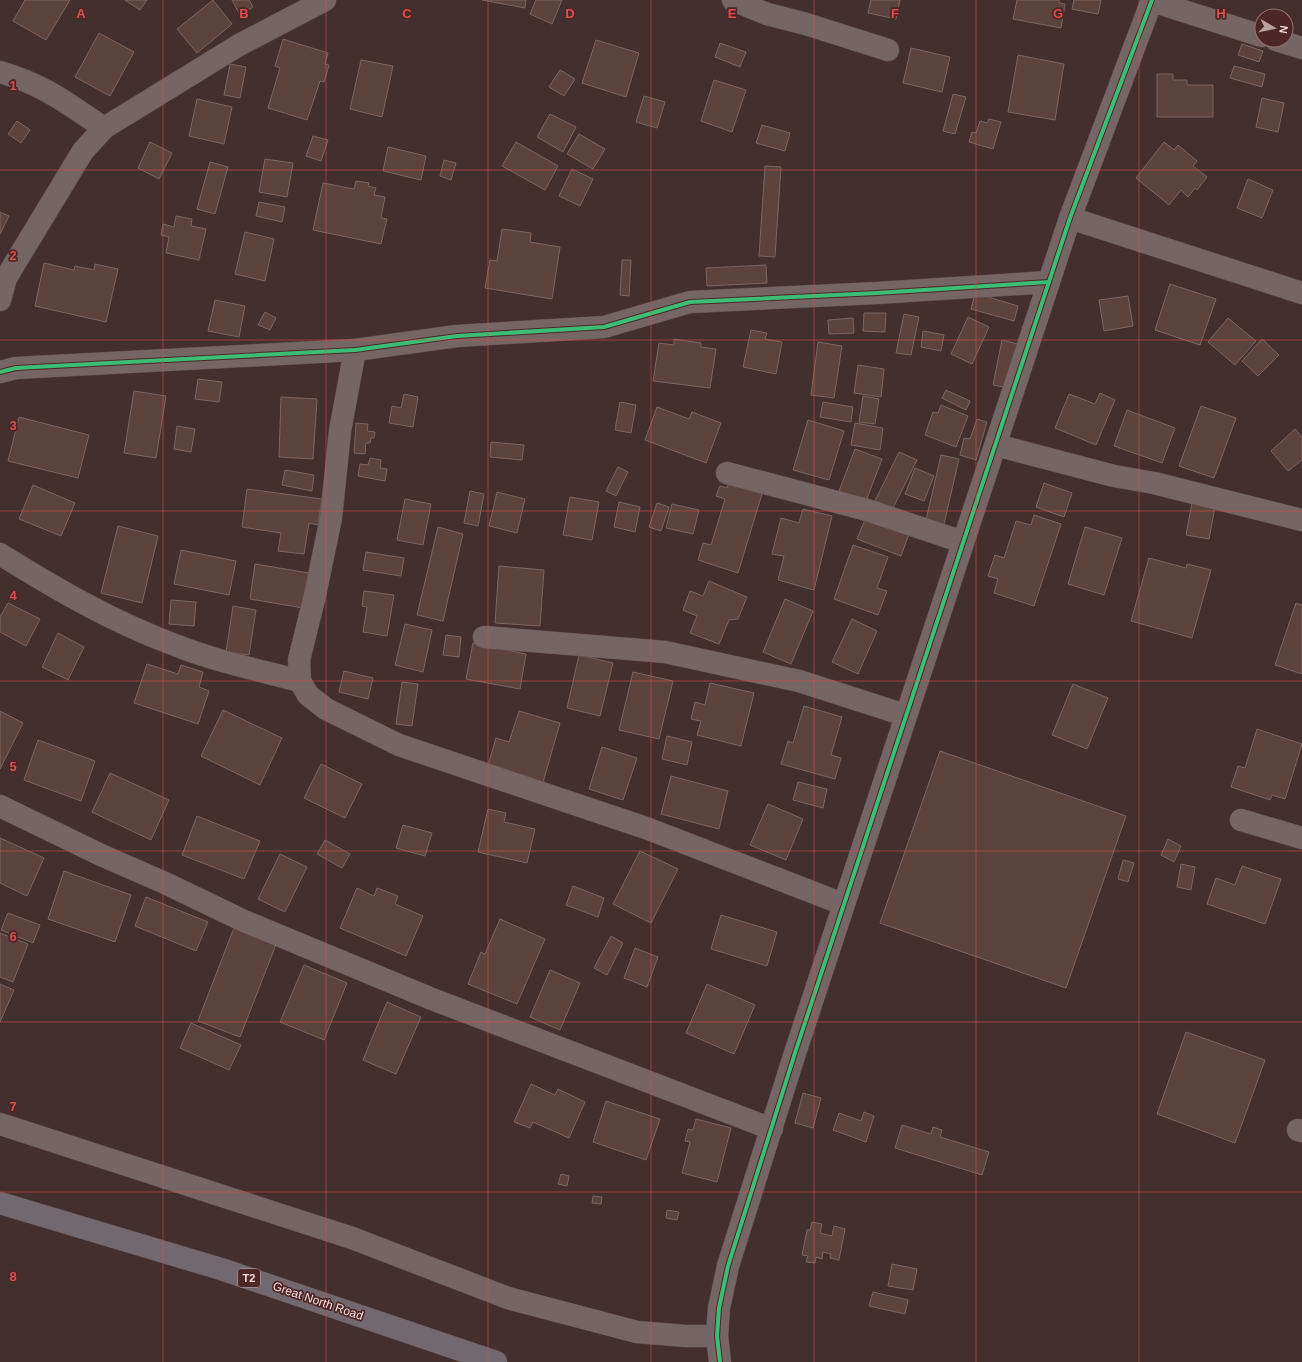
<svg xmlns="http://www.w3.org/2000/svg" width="1302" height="1362" viewBox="0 0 1302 1362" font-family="Helvetica,sans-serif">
<rect width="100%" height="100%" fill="#442f2f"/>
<g fill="#5c433d" stroke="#796764">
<path d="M25,0H70L46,40L13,21Z"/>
<path d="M125,0H147L140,10Z"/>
<path d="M213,0L232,24L197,53L177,29Z"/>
<path d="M232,0H249L253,7L240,15Z"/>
<path d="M482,0H526L525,8Z"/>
<path d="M536,0H562L552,24L530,14Z"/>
<path d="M871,0H900L896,19L868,13Z"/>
<path d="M1017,0H1059V3L1065,4L1061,28L1013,19Z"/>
<path d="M1074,0H1101L1098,14L1072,9Z"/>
<path d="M99,33L134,52L110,96L75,77Z"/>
<path d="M283,39L328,53L325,64L329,65L324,82L320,81L307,120L268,108L280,68L275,66Z"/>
<path d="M596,40L639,53L626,97L582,83Z"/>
<path d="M720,43L746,52L740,67L715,57Z"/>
<path d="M1242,44L1263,51L1259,62L1238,55Z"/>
<path d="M911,48L950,57L942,92L903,83Z"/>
<path d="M1018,55L1064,64L1055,120L1008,112Z"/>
<path d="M361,60L393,66L382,117L350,109Z"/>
<path d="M230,64L246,67L240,98L224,95Z"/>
<path d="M1234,66L1265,74L1262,87L1230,78Z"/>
<path d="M560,70L575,79L564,96L549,87Z"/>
<path d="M1157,74H1173V80H1187V85H1213V117H1157Z"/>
<path d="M714,80L746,90L732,132L701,121Z"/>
<path d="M953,94L966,97L955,134L943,131Z"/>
<path d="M644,96L665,102L657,128L636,122Z"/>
<path d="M1262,98L1284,103L1278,132L1256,127Z"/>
<path d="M197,99L232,107L224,144L189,136Z"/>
<path d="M550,114L576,127L563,152L537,137Z"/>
<path d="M989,119L1001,122L993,149L969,142L972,132L976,133L980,121L987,123Z"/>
<path d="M17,121L30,130L21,143L8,134Z"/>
<path d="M762,125L790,133L785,151L756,143Z"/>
<path d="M579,134L605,149L593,169L567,154Z"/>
<path d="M313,136L328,140L321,161L306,156Z"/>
<path d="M150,142L172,153L159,179L138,168Z"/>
<path d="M516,142L558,166L545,190L502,166Z"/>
<path d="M1164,142L1174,150L1178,145L1197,161L1193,166L1207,177L1197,190L1195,188L1188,197L1181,190L1169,205L1136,178Z"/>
<path d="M388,147L426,156L421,180L383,171Z"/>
<path d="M265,159L293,163L287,197L259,192Z"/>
<path d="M444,160L456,163L451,180L440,176Z"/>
<path d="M210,162L228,167L215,214L197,209Z"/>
<path d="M765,166L781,167L775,257L759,256Z"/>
<path d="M572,169L593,179L580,206L559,196Z"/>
<path d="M1248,179L1273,190L1262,218L1237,208Z"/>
<path d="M356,181L369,183L368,186L376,188L374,195L385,197L381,218L387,219L381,244L313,230L323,183L354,189Z"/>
<path d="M259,202L285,207L282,222L256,216Z"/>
<path d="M0,212L9,216L0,234Z"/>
<path d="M176,216L192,219L191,226L206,229L199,260L166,253L169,237L161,235L163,224L174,227Z"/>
<path d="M502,229L531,233L530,242L560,247L552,299L485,288L490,260L497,261Z"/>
<path d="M245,232L274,239L265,281L235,274Z"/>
<path d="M622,260H631L629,296L620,295Z"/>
<path d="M44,263L74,270L75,266L94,270L95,264L118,269L106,322L35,306Z"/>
<path d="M766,265L767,283L707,286L706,268Z"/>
<path d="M1170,284L1216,299L1200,345L1155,330Z"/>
<path d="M975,293L1018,306L1014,321L971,309Z"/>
<path d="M1128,296L1133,326L1104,331L1099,300Z"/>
<path d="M215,300L245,306L239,337L208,331Z"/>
<path d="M265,312L276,318L270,330L258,325Z"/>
<path d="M864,313H886L885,332L863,331Z"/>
<path d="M904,314L919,317L911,355L896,353Z"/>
<path d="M968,317L989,327L972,364L951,354Z"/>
<path d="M853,318L854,333L829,334L828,320Z"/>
<path d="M1228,318L1256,341L1235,365L1208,342Z"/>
<path d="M751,330L767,333L765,339L782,342L776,374L743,367Z"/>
<path d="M923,331L944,335L941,351L921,347Z"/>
<path d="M674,339L701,343V347L716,349L710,388L653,381L659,343L674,345Z"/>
<path d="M1262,339L1279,355L1258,376L1242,361Z"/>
<path d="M1002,340L1018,344L1009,388L993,385Z"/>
<path d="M818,342L842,346L834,398L811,395Z"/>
<path d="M858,365L884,369L881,397L854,393Z"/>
<path d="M198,379L222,382L219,402L195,399Z"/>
<path d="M946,390L970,401L966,410L942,398Z"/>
<path d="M134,391L166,396L156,458L124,453Z"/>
<path d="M1100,393L1115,400L1096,445L1055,428L1069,394L1095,404Z"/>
<path d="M404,394L418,397L413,427L389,423L392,406L401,408Z"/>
<path d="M863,396L879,399L875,424L859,422Z"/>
<path d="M281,397L317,399L313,459L279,457Z"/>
<path d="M620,402L636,405L631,433L615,430Z"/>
<path d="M823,402L853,407L851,422L820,417Z"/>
<path d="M941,405L968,416L956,447L925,435L933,412L938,413Z"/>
<path d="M1201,406L1236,418L1214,478L1179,466Z"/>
<path d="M657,407L689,419L692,412L721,423L706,463L645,440Z"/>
<path d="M1127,410L1175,428L1162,463L1114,446Z"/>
<path d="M19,417L89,435L78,478L8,461Z"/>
<path d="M977,419L987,422L976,460L960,455L964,438L970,439Z"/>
<path d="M808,420L844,431L829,480L793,470Z"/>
<path d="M356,423L368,424L367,431L375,432L374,438H371L370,443H366L365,454L354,453Z"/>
<path d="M855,423L883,428L880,450L851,445Z"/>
<path d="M177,426L195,429L191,452L174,449Z"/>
<path d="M1295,429L1302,437V460L1288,471L1271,451Z"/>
<path d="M491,442L524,445L522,460L490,457Z"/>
<path d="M855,449L882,459L866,501L839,491Z"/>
<path d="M899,452L917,460L891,512L874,503Z"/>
<path d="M941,455L959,459L944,524L926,520Z"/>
<path d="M370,458L381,460L380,468L387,469L385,481L358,476L360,464L368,465Z"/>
<path d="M618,467L628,472L616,496L606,491Z"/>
<path d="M915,468L934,476L924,501L905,494Z"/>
<path d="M285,470L314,475L312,491L282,485Z"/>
<path d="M729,483L762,494L738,573L698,560L703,543L711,545L725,499L716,496L720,486L727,488Z"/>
<path d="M1044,483L1072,493L1064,517L1036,507Z"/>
<path d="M33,485L75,503L61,536L19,519Z"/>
<path d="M247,489L322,499L318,525L309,523L304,554L278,551L281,533L242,527Z"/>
<path d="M470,491L484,494L478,526L464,523Z"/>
<path d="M497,492L525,499L517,533L489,526Z"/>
<path d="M570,497L599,502L592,540L563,535Z"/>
<path d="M405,499L431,504L423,545L397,540Z"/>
<path d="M619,502L640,507L635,532L614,527Z"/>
<path d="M657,503L669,507L661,531L649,527Z"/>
<path d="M1192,503L1215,507L1209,539L1186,535Z"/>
<path d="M672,504L699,510L693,534L666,528Z"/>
<path d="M803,509L832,516L814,590L778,580L784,556L772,554L781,518L799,523Z"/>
<path d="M1034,515L1061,524L1034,606L994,593L998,579L988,576L995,555L1004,558L1016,521L1031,525Z"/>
<path d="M866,517L909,534L901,556L857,539Z"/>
<path d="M118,526L158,536L142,603L101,593Z"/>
<path d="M438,527L463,534L443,621L417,615Z"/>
<path d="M1085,527L1122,538L1104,595L1068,584Z"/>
<path d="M853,545L888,557L877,588L887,591L878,615L834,599Z"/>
<path d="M181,550L236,561L229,595L174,584Z"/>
<path d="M366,552L404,558L401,576L363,570Z"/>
<path d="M1149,558L1186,568L1187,564L1211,570L1192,638L1131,621Z"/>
<path d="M255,564L309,573L303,608L250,599Z"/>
<path d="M499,566L544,570L540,626L495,623Z"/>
<path d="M709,581L747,597L738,619L729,620L719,644L690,633L697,616L683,610L690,591L703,596Z"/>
<path d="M364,591L394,595L387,636L363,632L367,607L362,606Z"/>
<path d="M785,599L813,611L791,664L763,652Z"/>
<path d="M171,600L196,602L194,626L169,624Z"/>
<path d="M8,603L40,619L26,646L0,632V617Z"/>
<path d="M1296,603L1302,605V674L1275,665Z"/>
<path d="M233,606L256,610L249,655L226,652Z"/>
<path d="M852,619L877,631L858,674L832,662Z"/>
<path d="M405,624L432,630L423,672L395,665Z"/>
<path d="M58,633L84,647L68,680L42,667Z"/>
<path d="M446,635L461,637L459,657L443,655Z"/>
<path d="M473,643L526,654L520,689L466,679Z"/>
<path d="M579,655L613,663L600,716L567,708Z"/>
<path d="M147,664L178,674L181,665L203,672L199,687L209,691L198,724L134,703Z"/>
<path d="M344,671L373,678L368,699L339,692Z"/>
<path d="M633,672L673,681L659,739L619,730Z"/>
<path d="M402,682L418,684L412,726L396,724Z"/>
<path d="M710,683L754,693L741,746L697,735L701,721L691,719L695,702L705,705Z"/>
<path d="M1073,684L1108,698L1087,749L1052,735Z"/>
<path d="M804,706L842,717L831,755L841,758L835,779L781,764L788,741L793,743Z"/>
<path d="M223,710L282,738L260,785L201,756Z"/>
<path d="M0,711L23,723L0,769Z"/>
<path d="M519,711L560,723L542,786L487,769L496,738L509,742Z"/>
<path d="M1257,729L1302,744L1285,799L1272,795L1270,800L1231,787L1238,766L1245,768Z"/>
<path d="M667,736L692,742L687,765L662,759Z"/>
<path d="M38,740L95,761L81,801L24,780Z"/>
<path d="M602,747L637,758L623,800L589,789Z"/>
<path d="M940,751L1126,816L1066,988L880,923Z"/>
<path d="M321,764L362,784L345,818L304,798Z"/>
<path d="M110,773L169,800L151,840L92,812Z"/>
<path d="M671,776L728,791L719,829L661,814Z"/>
<path d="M798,782L827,789L823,808L793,800Z"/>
<path d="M768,804L803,819L786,860L750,845Z"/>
<path d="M488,809L506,813L504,822L535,829L527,863L478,852Z"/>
<path d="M197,816L260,841L244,879L182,855Z"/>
<path d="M403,825L432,833L425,856L396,848Z"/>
<path d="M0,838L44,858L27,896L0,883Z"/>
<path d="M1168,839L1181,846L1174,862L1161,855Z"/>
<path d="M325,840L350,854L342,868L317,854Z"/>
<path d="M640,851L678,869L651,923L613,904Z"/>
<path d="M280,854L307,867L285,912L258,899Z"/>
<path d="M1123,860L1134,863L1128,882L1118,879Z"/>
<path d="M1181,864L1195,867L1191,890L1177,887Z"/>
<path d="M1242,866L1281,879L1265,924L1207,904L1216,878L1235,885Z"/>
<path d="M64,871L131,895L115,942L48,919Z"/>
<path d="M573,886L604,898L598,917L566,905Z"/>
<path d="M357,888L374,896L377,888L398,896L395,904L423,916L406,956L340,928Z"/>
<path d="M146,897L208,922L196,951L135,926Z"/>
<path d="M8,913L40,925L33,943L1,930Z"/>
<path d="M721,915L777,932L767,966L711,949Z"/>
<path d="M500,919L545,939L517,1004L468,984L481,952L485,954Z"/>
<path d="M235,925L277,942L240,1037L198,1021Z"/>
<path d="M0,933L28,944L13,982L0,977Z"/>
<path d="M611,936L623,943L607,975L594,968Z"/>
<path d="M635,948L658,957L647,987L624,978Z"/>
<path d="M304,965L347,983L324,1040L280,1022Z"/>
<path d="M550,970L580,983L560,1030L530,1017Z"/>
<path d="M0,984L14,990L0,1022Z"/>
<path d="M707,984L755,1005L734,1054L686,1033Z"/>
<path d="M387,1002L421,1017L396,1074L363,1060Z"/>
<path d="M191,1023L241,1045L229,1070L180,1048Z"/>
<path d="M1186,1032L1265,1060L1235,1143L1157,1114Z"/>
<path d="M531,1084L555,1095L558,1089L585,1102L569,1138L533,1122L530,1128L514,1122Z"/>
<path d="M803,1093L821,1098L813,1128L795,1123Z"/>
<path d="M606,1101L660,1119L646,1160L593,1142Z"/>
<path d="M864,1112L874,1116L866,1142L833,1130L839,1113L861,1121Z"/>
<path d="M696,1119L731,1128L717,1182L682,1173L690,1142L685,1141L688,1129L693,1130Z"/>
<path d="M902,1125L931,1134L933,1127L942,1130L940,1137L989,1152L982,1175L895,1148Z"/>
<path d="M561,1174L569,1176L567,1186L558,1184Z"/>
<path d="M593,1196L602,1197L601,1204L592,1203Z"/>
<path d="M667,1210L679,1212L677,1220L666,1218Z"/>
<path d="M812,1222L822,1224L820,1233L832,1236L834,1226L845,1229L839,1260L830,1258L831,1254L823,1252L822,1259L816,1257L815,1263L806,1262L808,1256L802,1255L807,1230H810Z"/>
<path d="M892,1264L917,1269L913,1290L888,1286Z"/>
<path d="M873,1292L908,1300L905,1314L869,1306Z"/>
</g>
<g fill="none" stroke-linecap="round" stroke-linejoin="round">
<defs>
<g id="minor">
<path d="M733,0L767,14L806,24L888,50"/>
<path d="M1152,1L1262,36"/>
<path d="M1276,40L1302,48"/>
<path d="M0,72C43,84 68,104 104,128"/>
<path d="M1070,218L1302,293"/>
<path d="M0,300L6,278L83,151L104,128L239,45L325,0"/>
<path d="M355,350L340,431L331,518L315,595L299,660L300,681L308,695L326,709L399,745L646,828L843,904"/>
<path d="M0,372L16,368L355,350L457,336L604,327L690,302L877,293L1049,282"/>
<path d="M996,445L1114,476L1154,483L1302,520"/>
<path d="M727,473L867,510L963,542"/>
<path d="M0,554C56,589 113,622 175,645C215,661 258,670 300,681"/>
<path d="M484,637L665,652L799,681L905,715"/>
<path d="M0,806L101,855L165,883L244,921L432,999L772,1129"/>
<path d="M1241,820L1302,838"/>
<path d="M0,1124L352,1238L508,1298L637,1332L686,1336H717"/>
<path d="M1298,1130L1302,1131"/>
<path d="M720,1362L717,1336L719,1308L728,1266L795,1053L1070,218L1152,0"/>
</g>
<path id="highway" d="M0,1203L221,1269L496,1362"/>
</defs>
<use href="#minor" stroke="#5f4c4c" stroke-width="23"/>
<use href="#highway" stroke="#5f4c4c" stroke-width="23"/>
<use href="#minor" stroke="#766565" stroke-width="22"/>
<use href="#highway" stroke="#726970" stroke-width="22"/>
<defs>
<g id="cycleway">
<path d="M0,372L16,368L355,350L457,336L604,327L690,302L877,293L1049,282"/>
<path d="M720,1362L717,1336L719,1308L728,1266L795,1053L1070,218L1152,0"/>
</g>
</defs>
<use href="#cycleway" stroke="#4d2627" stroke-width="6"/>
<use href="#cycleway" stroke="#3abd76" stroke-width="4"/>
</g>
<path fill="none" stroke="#dd4d4d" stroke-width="1" stroke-opacity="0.55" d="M163,0V1362M326,0V1362M488,0V1362M651,0V1362M814,0V1362M976,0V1362M1139,0V1362M0,170H1302M0,340H1302M0,511H1302M0,681H1302M0,851H1302M0,1022H1302M0,1192H1302"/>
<g text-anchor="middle" stroke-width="3.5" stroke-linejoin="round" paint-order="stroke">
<rect fill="#4d2627" stroke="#c6a8a8" stroke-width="1" x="238" y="1269" width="22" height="18" rx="3"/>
<g font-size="11" font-weight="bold" fill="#fadfdf">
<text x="249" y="1282">T2</text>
</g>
<g font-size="12" fill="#fadfdf" stroke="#4d2627">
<text transform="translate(318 1301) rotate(19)" y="4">Great North Road</text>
</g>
</g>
<g font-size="13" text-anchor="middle" font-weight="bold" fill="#dd4d4d" stroke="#4d2627" stroke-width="3.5" stroke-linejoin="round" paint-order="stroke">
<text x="81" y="18">A</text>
<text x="244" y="18">B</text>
<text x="407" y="18">C</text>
<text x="570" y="18">D</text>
<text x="732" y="18">E</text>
<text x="895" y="18">F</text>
<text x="1058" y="18">G</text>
<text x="1221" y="18">H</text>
<text x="13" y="90">1</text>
<text x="13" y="260">2</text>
<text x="13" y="430">3</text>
<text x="13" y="600">4</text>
<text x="13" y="771">5</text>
<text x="13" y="941">6</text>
<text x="13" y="1111">7</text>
<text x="13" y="1281">8</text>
</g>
<g transform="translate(1274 28) rotate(99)"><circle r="19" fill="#4d2627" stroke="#927071"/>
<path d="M0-3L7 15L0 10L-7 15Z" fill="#baa1a1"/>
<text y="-6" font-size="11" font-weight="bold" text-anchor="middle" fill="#fadfdf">N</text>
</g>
</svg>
